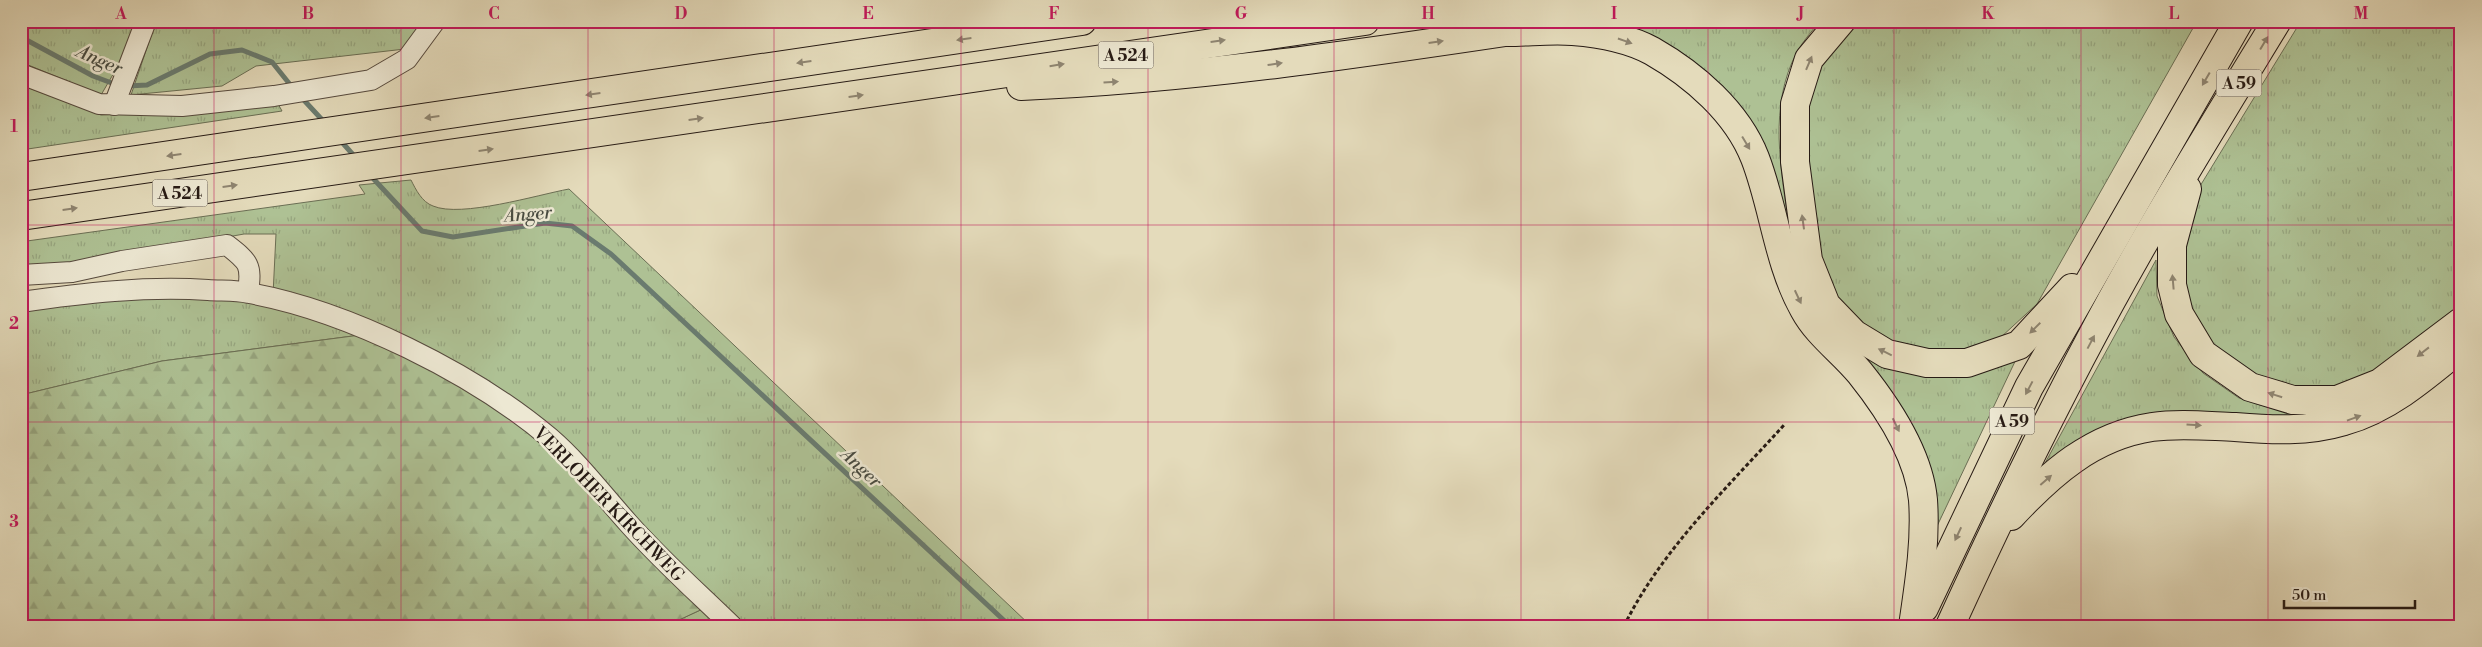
<svg xmlns="http://www.w3.org/2000/svg" width="2482" height="647" viewBox="0 0 2482 647" font-family="'Libre Bodoni',serif">
<defs>
<pattern id="grass-tufts" width="24" height="20" patternUnits="userSpaceOnUse" patternTransform="scale(1.25)"><rect width="24" height="20" fill="#aec194"/><path d="M3 7l-1-3M5 7V3M7 7l1-3M15 17l-1-3M17 17v-4M19 17l1-3" fill="none" stroke="#96a57f"/></pattern>
<pattern id="forest-firs" width="22" height="20" patternUnits="userSpaceOnUse" patternTransform="scale(1.25)"><rect width="22" height="20" fill="#aec194"/><path d="M5 1l3.5 6h-7zM16 11l3.5 6h-7z" fill="#96a57f"/></pattern>
</defs>
<rect width="100%" height="100%" fill="#e4dbbb"/>
<filter id="stains"><feTurbulence type="fractalNoise" baseFrequency=".004" numOctaves="4"/><feColorMatrix values="0 0 0 0 .2 0 0 0 0 .09 0 0 0 0 .02 0 0 0 .5 -.17"/></filter>
<radialGradient id="worn" r=".72"><stop offset=".6" stop-color="#630" stop-opacity="0"/><stop offset="1" stop-color="#630" stop-opacity=".3"/></radialGradient>
<g fill="url(#grass-tufts)" stroke="#6a6e54">
<path d="M21,21H137L122,59L101,95L21,62Z"/>
<path d="M156,21H424L405,49L256,66L222,86L131,95Z"/>
<path d="M1637,21H1820C1812,31 1803,41 1797,52C1768,106 1781,169 1789,227L1763,151L1658,43L1618,24Z"/>
<path d="M1856,21H2197L2037,304L2000,338L1955,354L1888,347L1833,299L1815,256L1802,106L1817,61L1841,32Z"/>
<path d="M2301,21H2461V304L2371,374L2332,391L2292,392L2252,380L2210,349L2185,308L2180,279L2186,209Z"/>
<path d="M21,85L101,115L199,110L277,102L282,111L21,150Z"/>
<path d="M411,180C416,190 422,202 433,206C461,218 537,195 569,189L1031,626H737L522,412L273,295L276,234H244L67,266L21,268V243L27,241L365,194L359,185Z"/>
<path d="M2156,260L2157,296L2174,337L2203,373L2239,398L2293,410L2346,405L2321,416L2093,434L2044,465Z"/>
<path d="M93,296L237,297L368,334L162,361L21,395V306Z"/>
<path d="M1842,347L1886,365L2020,351L1930,541V499Z"/>
<path d="M709,606L730,626H666Z"/>
</g>
<path fill="url(#forest-firs)" stroke="#6a6e54" d="M368,334L521,419L709,606L666,626H22L21,395L162,361Z"/>
<g fill="none" stroke-linecap="round" stroke-linejoin="round">
<g stroke="#6a7b6f" stroke-width="5">
<path d="M21,37L93,76L117,85"/>
<path d="M127,86L147,85L210,54L242,50L272,62L292,87"/>
<path d="M301,97L326,124"/>
<path d="M340,140L356,158"/>
<path d="M369,174L422,231L453,237L545,223L572,226L611,254L1010,626"/>
</g>
<defs>
<g id="minor">
<path d="M21,74L99,104L182,106L274,96L371,80L407,59L435,21"/>
<path d="M114,105L146,21"/>
<path d="M21,275L72,272L122,261L227,245C249,262 252,265 248,292"/>
<path d="M21,302C83,293 145,286 208,290C221,291 236,290 249,293C348,311 473,373 550,438C579,463 603,495 629,524C661,560 697,592 732,626"/>
</g>
<g id="highway">
<path d="M1841,21L1809,59L1795,104V162L1808,260L1826,305L1854,334L1887,354L1927,363H1967L2019,345L2072,288"/>
<path d="M1508,32C1529,32 1552,29 1573,31C1598,33 1630,39 1652,51C1694,75 1737,112 1755,158C1774,207 1778,263 1804,309C1818,335 1842,351 1860,373C1888,408 1919,455 1923,500C1926,542 1919,584 1913,626"/>
<path d="M1021,86C1190,79 1358,54 1525,29"/>
<path d="M21,177L1082,21"/>
<path d="M2187,189L2172,245V285L2179,314L2203,354L2250,387L2293,400H2337L2380,383L2461,322"/>
<path d="M21,216L1365,21"/>
<path d="M2011,516C2050,474 2092,436 2152,427C2179,423 2207,426 2235,427C2272,430 2307,432 2344,421C2388,409 2426,376 2461,347"/>
<path d="M1924,608L2029,387L2239,21"/>
<path d="M1950,626C2008,499 2070,372 2139,251C2183,174 2230,98 2277,21"/>
</g>
</defs>
<use href="#minor" stroke="#564a3e" stroke-width="22"/>
<use href="#highway" stroke="#261a14" stroke-width="30"/>
<path stroke="#261a14" stroke-width="3" stroke-dasharray="4 2.5" stroke-linecap="butt" d="M1624,626C1662,549 1727,488 1784,425"/>
<use href="#minor" stroke="#ede8d3" stroke-width="20"/>
<use href="#highway" stroke="#e4dbbb" stroke-width="28"/>
</g>
<defs><path id="oneway-solid" d="M-6-.8H1V-3.2L6.5 0L1 3.2V.8H-6Z" transform="scale(1.25)"/></defs>
<g fill="#8e8470">
<use href="#oneway-solid" transform="translate(964 39) rotate(172)"/>
<use href="#oneway-solid" transform="translate(1218 41) rotate(-8)"/>
<use href="#oneway-solid" transform="translate(1625 41) rotate(19)"/>
<use href="#oneway-solid" transform="translate(1436 42) rotate(-8)"/>
<use href="#oneway-solid" transform="translate(2264 43) rotate(-59)"/>
<use href="#oneway-solid" transform="translate(804 62) rotate(172)"/>
<use href="#oneway-solid" transform="translate(1809 63) rotate(-67)"/>
<use href="#oneway-solid" transform="translate(1275 64) rotate(-8)"/>
<use href="#oneway-solid" transform="translate(1057 65) rotate(-9)"/>
<use href="#oneway-solid" transform="translate(2206 79) rotate(120)"/>
<use href="#oneway-solid" transform="translate(1111 82) rotate(-4)"/>
<use href="#oneway-solid" transform="translate(593 94) rotate(172)"/>
<use href="#oneway-solid" transform="translate(856 96) rotate(-8)"/>
<use href="#oneway-solid" transform="translate(432 117) rotate(172)"/>
<use href="#oneway-solid" transform="translate(696 119) rotate(-8)"/>
<use href="#oneway-solid" transform="translate(1746 143) rotate(59)"/>
<use href="#oneway-solid" transform="translate(486 150) rotate(-8)"/>
<use href="#oneway-solid" transform="translate(174 155) rotate(172)"/>
<use href="#oneway-solid" transform="translate(230 186) rotate(-8)"/>
<use href="#oneway-solid" transform="translate(70 209) rotate(-8)"/>
<use href="#oneway-solid" transform="translate(1803 222) rotate(-98)"/>
<use href="#oneway-solid" transform="translate(2173 282) rotate(-95)"/>
<use href="#oneway-solid" transform="translate(1798 297) rotate(65)"/>
<use href="#oneway-solid" transform="translate(2035 328) rotate(135)"/>
<use href="#oneway-solid" transform="translate(2091 342) rotate(-62)"/>
<use href="#oneway-solid" transform="translate(1885 352) rotate(-154)"/>
<use href="#oneway-solid" transform="translate(2423 352) rotate(142)"/>
<use href="#oneway-solid" transform="translate(2029 388) rotate(118)"/>
<use href="#oneway-solid" transform="translate(2275 395) rotate(-163)"/>
<use href="#oneway-solid" transform="translate(2354 418) rotate(-20)"/>
<use href="#oneway-solid" transform="translate(1896 425) rotate(64)"/>
<use href="#oneway-solid" transform="translate(2194 425) rotate(3)"/>
<use href="#oneway-solid" transform="translate(2046 480) rotate(-41)"/>
<use href="#oneway-solid" transform="translate(1958 534) rotate(115)"/>
</g>
<path fill="none" stroke="#c2185b" stroke-width="1" stroke-opacity="0.55" d="M214,21V626M401,21V626M588,21V626M774,21V626M961,21V626M1148,21V626M1334,21V626M1521,21V626M1708,21V626M1894,21V626M2081,21V626M2268,21V626M21,225H2461M21,422H2461"/>
<g text-anchor="middle" stroke-width="5" stroke-linejoin="round" paint-order="stroke">
<g fill="#ede8d3" stroke="#62584d" stroke-width="1">
<rect x="1098.5" y="41.5" width="55" height="27" rx="4"/>
<rect x="2216.5" y="69.5" width="45" height="27" rx="4"/>
<rect x="152.5" y="179.5" width="55" height="27" rx="4"/>
<rect x="1989.5" y="407.5" width="45" height="27" rx="4"/>
</g>
<g font-size="16" font-weight="bold" fill="#261a14">
<text x="1126" y="61">A 524</text>
<text x="2239" y="89">A 59</text>
<text x="180" y="199">A 524</text>
<text x="2012" y="427">A 59</text>
</g>
<g font-size="18" fill="#261a14" stroke="#ede8d3">
<text transform="translate(609 504) rotate(46)" y="6">VERLOHER KIRCHWEG</text>
</g>
<g font-size="19" font-style="italic" fill="#484b41" stroke="#ede8d3">
<text transform="translate(100 59) rotate(24)" y="7">Anger</text>
<text transform="translate(528 213) rotate(-4)" y="7">Anger</text>
<text transform="translate(862 467) rotate(43)" y="7">Anger</text>
</g>
</g>
<rect width="2482" height="647" fill="none" stroke="#e4dbbb" stroke-width="55"/>
<path d="M2284 600v8h131v-8" fill="none" stroke="#261a14" stroke-width="2.5"/>
<text x="2292" y="600" font-size="15" fill="#261a14" stroke="#ede8d3" stroke-width="4" paint-order="stroke">50 m</text>
<rect x="28" y="28" width="2426" height="592" fill="none" stroke="#c2185b" stroke-width="2"/>
<g font-size="16" text-anchor="middle" font-weight="bold" fill="#c2185b">
<text x="121" y="19">A</text>
<text x="308" y="19">B</text>
<text x="494" y="19">C</text>
<text x="681" y="19">D</text>
<text x="868" y="19">E</text>
<text x="1054" y="19">F</text>
<text x="1241" y="19">G</text>
<text x="1428" y="19">H</text>
<text x="1614" y="19">I</text>
<text x="1801" y="19">J</text>
<text x="1988" y="19">K</text>
<text x="2174" y="19">L</text>
<text x="2361" y="19">M</text>
<text x="14" y="132">1</text>
<text x="14" y="329">2</text>
<text x="14" y="527">3</text>
</g>
<rect width="100%" height="100%" filter="url(#stains)"/>
<rect width="100%" height="100%" fill="url(#worn)"/>
</svg>
